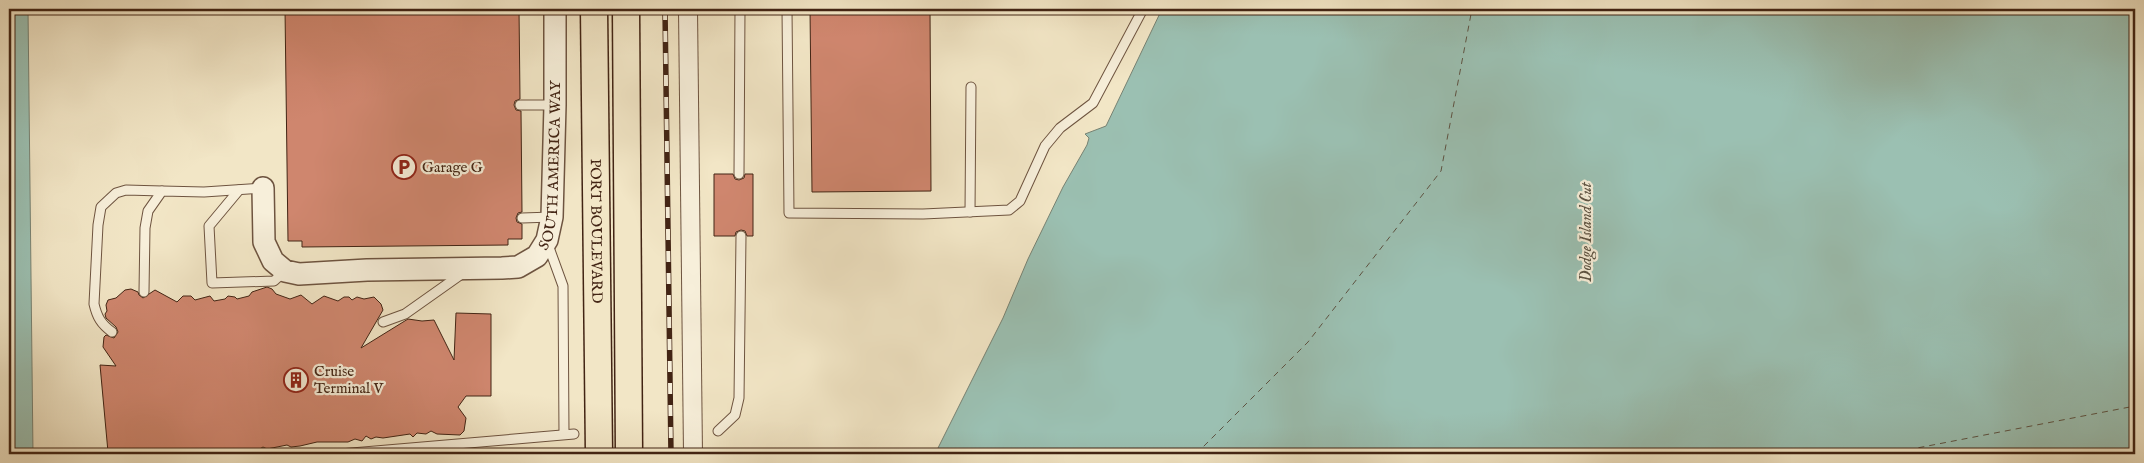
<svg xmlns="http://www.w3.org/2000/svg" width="2144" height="463" viewBox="0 0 2144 463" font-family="'IM FELL English',serif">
<rect width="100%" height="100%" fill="#f2e6c6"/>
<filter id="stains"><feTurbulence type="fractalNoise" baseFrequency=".004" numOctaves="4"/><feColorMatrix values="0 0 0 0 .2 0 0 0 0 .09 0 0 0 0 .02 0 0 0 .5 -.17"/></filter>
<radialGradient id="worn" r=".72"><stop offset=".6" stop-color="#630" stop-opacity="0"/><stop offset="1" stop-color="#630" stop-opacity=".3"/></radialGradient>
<g fill="#9bc0b2" stroke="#778273">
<path d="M9,9H28L33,454H9Z"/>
<path d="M1162,9H2135V454H935L1003,318L1028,259L1063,187L1087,145L1089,138L1085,134L1106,126Z"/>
</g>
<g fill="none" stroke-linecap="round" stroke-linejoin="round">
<g stroke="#5d5343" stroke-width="1" stroke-dasharray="6 5" stroke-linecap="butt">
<path d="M1196,454L1308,342L1441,171L1472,9"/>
<path d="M1886,454L2135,406"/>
</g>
</g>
<g fill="#cf866e" stroke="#422414">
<path d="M285,9H519L520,99L515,101L514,105L516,110L521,111L522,212L518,213L516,218L517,222L522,224V239H508V245L302,247V241H288Z"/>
<path d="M810,9H930L931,191L812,192Z"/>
<path d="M714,174H733L735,179L739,180L744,178L745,174H753V236H747L745,231L741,230L736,232L735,236H714Z"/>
<path d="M267,287L272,289L276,294L290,299L301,295L312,304L324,296L338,301L344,297H349L352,300L357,297L364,299L374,297L381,304L383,310L361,348L408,319L422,321L434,320L454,360L456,313L491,314V396H466L458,407L466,418L464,431L460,435L437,434L431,431L426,434L417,433L413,437L410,434L383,438L376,437L371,439L366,436L362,441L355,439L348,442H317L300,446L291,447L287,445L267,449L263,447L251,454H130V450L108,452L100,365L116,366L103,347L104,337L106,335L114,338L118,332L116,327L106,318L105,314L107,311L106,305L108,300L116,298L125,290L131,289L138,292L139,295L143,298L155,290L177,302L183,296H191L195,300L210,296L214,301L225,299L228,296L235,297L237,299L249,296L252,292Z"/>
</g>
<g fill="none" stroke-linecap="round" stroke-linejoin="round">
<defs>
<g id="service">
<path d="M787,9L789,213L923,214L1009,210L1020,201L1045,146L1060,128L1093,103L1143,9"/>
<path d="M520,105H555"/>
<path d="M739,174L740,9"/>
<path d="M239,190L209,226L212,283L274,281L285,271"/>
<path d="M970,212L971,87"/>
<path d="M522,218L552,217"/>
<path d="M547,242L563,286L564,434"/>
<path d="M144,292L145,228L148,211L162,191L204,192L262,188"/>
<path d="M383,322L405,314L463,273"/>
<path d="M112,332C101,324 97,317 94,304L98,225L101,207L116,193L126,190L162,191"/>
<path d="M718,431L735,415L739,398L741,236"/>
<path d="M340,454L574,434"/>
</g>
<g id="tertiary">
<path id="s1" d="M263,188L264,242L273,261L285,271L299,274L367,270L502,268L518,267L537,256L547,240L552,217L555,105V9"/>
</g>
</defs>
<use href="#service" stroke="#6e5440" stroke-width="11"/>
<use href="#tertiary" stroke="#6e5440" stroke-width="24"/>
<use href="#service" stroke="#f7efda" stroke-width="9"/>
<use href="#tertiary" stroke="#f7efda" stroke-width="21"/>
<defs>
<path id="rail" d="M665,9L671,454"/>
</defs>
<use href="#rail" stroke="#422414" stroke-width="5.5"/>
<use href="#rail" stroke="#f7efda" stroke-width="4" stroke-dasharray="11" stroke-linecap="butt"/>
<defs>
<path id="minor-bridge" d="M688,9L693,454"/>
<g id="primary-bridge">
<path id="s2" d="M594,9L599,454"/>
<path d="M626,9L629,454"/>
</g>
</defs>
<use href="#minor-bridge" stroke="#6e5440" stroke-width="20" stroke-linecap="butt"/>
<use href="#primary-bridge" stroke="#422414" stroke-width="29" stroke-linecap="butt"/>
<use href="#minor-bridge" stroke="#f7efda" stroke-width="18"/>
<use href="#primary-bridge" stroke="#f2e6c6" stroke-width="26"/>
</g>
<defs>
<symbol id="parking-ring" viewBox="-11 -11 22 22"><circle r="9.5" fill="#f7efda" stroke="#8f2418" stroke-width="1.5"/><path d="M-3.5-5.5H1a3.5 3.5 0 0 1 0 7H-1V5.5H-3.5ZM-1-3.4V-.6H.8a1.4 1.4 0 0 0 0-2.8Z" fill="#8f2418"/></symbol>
<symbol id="building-ring" viewBox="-11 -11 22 22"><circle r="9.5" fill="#f7efda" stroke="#8f2418" stroke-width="1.5"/><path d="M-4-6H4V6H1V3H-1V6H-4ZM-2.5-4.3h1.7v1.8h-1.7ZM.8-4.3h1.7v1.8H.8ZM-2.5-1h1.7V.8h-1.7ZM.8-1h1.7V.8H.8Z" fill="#8f2418"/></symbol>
</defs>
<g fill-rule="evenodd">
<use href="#parking-ring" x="390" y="153" width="28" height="28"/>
<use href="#building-ring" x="282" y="366" width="28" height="28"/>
</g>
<g text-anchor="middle" stroke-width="4.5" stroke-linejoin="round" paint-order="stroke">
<g font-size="15" fill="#422414" stroke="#f7efda">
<text dy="5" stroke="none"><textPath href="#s1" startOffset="440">SOUTH AMERICA WAY</textPath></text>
<text dy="5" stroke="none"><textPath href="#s2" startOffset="222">PORT BOULEVARD</textPath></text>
</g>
<g font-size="15" fill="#422414" stroke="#f7efda" text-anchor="start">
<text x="422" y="172">Garage G</text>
<text x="314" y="376">Cruise<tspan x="314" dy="17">Terminal V</tspan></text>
</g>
<g font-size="16" font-style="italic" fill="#5d5343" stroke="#f7efda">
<text transform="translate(1585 232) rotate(-90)" y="6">Dodge Island Cut</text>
</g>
</g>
<rect width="2144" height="463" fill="none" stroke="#f2e6c6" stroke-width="30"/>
<rect x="10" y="10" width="2124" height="443" fill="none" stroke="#422414" stroke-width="2.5"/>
<rect x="15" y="15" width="2114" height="433" fill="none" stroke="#422414"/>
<rect width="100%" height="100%" filter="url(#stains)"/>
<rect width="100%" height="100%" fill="url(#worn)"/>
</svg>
